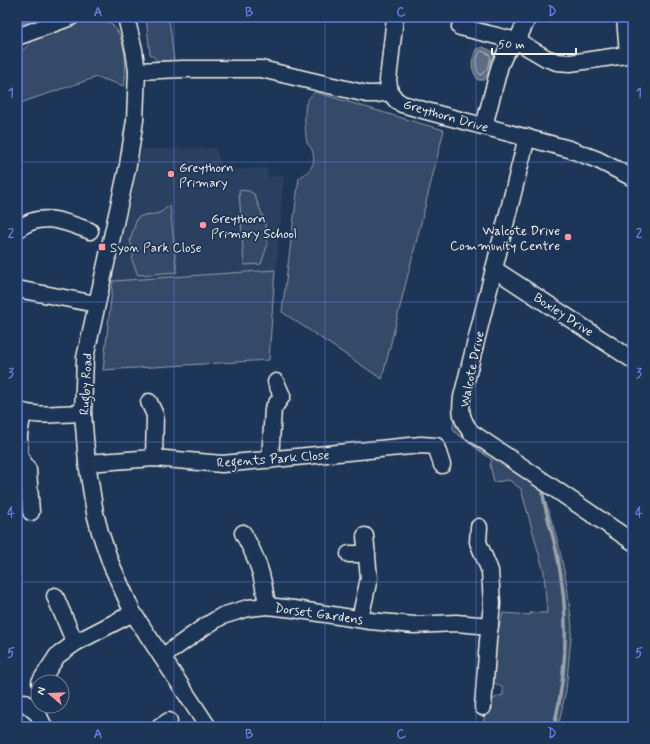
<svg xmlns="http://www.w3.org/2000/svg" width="650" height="744" viewBox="0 0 650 744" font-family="Mynerve,sans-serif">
<rect width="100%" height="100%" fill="#1d3557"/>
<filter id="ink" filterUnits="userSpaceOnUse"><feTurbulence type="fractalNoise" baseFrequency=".025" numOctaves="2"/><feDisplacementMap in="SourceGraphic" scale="8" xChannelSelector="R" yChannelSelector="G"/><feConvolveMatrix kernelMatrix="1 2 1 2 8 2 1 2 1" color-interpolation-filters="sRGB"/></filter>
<g filter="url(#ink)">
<path fill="#2a4060" d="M216,148L223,170L267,168L268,177L284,174L269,360L103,370L113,281L142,149Z"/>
<g fill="#354a67" stroke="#949ea8">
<path d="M17,17H41L21,24H17Z"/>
<path d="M146,17H169L174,62L158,61L150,54Z"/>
<path d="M78,22H109C112,25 116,29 118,32C126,47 127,69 124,86L97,77L17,104V55L34,40Z"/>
<path d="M315,92L422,124L444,130L382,379L282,312L299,178C310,171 317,165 312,150C311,147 308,145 307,142C305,134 304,112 306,104C308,99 311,95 315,92Z"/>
<path d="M239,190L249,191L254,194L264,219L267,234V246L261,264L244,265Z"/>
<path d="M170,206L177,272L138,275L132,260L134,252L130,241L137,218C148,212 151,216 159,213C164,212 165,207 170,206Z"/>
<path d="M275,270L269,360L103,370L113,281Z"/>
<path d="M454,416L539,484L548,509L558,542L567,585L572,627L566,690L558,727H482C486,712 486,699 503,695V689L502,687L492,682L490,676L496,638L503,613L530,615V613H547L544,572L521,489L509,480L494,482L490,465L492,460L455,432L453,428Z"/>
</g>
<path fill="#5e6d82" stroke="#9aa2ab" d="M483,47L492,51L496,58L490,70L484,80H478C470,67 471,63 476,49Z"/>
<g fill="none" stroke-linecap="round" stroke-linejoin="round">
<path stroke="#b8bcbf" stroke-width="1" d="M482,51L489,54L491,58L487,69L481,75C474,69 476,61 479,53Z"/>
<path stroke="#9aa2ab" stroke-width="3.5" d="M543,494C546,516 554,537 558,559C569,615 567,672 554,727"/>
<defs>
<g id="minor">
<path d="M126,17L134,50L137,71L135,120L128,165L85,358L83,413L87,463L95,513L100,532L111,564L133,613L208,727"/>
<path d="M395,17L388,80L390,92L396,100L402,104L430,112L569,149L598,160L633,178"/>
<path d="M625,17L628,55"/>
<path d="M460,27L517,41L546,58L557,62L570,63L633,54"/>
<path d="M17,37L71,17"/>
<path d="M137,71L182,69H261L367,94H376L390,92"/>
<path d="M484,126L500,65L506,52L517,41L528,17"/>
<path d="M527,137L462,397C460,412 461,419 471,432L633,542"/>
<path d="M17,230C40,210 66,222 90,231"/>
<path d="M494,269L633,360"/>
<path d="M17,289L96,304"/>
<path d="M149,402L155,415L154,458"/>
<path d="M17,410C37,418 62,413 83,413"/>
<path d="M23,412L19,435V446L20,457L28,470L31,512"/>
<path d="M270,460L273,409L282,396L276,382"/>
<path d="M87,463L154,458L222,464L421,445L436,446L442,465"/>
<path d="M479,527L478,542L490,571L492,604L488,641L483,707"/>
<path d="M243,533C258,560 263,575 267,606"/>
<path d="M349,554H367"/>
<path d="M55,596L75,643"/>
<path d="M360,619L369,578L365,536"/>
<path d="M162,657L204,627L222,616L248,608L267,606L294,609L370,621L414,625L456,623L490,626"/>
<path d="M40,682L57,656L75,643L133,613"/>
<path d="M24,702L38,714L44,727"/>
<path d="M160,727L169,721"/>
</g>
</defs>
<use href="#minor" stroke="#f4f1e8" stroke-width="19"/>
<use href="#minor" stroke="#1d3557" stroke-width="16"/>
</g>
</g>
<path fill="none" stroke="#5e7fdd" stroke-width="1" stroke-opacity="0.55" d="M174,17V727M325,17V727M476,17V727M17,162H633M17,302H633M17,442H633M17,582H633"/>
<g fill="#ff9aa2" stroke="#1d3557" stroke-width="1.5">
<circle cx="171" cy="174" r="4"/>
<circle cx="203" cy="225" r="4"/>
<circle cx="568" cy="237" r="4"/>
<rect x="98" y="243" width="8" height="8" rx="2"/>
</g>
<g text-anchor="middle" stroke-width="3.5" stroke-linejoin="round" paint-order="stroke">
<g font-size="13" fill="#f4f1e8" stroke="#1d3557">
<text transform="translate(446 115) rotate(16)" y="5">Greythorn Drive</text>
<text transform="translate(564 314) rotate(33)" y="5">Boxley Drive</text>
<text transform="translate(471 369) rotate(-78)" y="5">Walcote Drive</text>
<text transform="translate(85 384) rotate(-87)" y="5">Rugby Road</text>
<text transform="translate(273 458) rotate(-4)" y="5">Regents Park Close</text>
<text transform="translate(319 613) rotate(8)" y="5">Dorset Gardens</text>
</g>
<g font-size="13" fill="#f4f1e8" stroke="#1d3557" text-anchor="start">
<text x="179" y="172">Greythorn<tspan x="179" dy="15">Primary</tspan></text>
<text x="211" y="223">Greythorn<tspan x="211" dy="15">Primary School</tspan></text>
<text x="560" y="235" text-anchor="end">Walcote Drive<tspan x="560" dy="15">Community Centre</tspan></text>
<text x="110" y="252">Syon Park Close</text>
</g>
</g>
<rect width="650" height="744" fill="none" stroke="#1d3557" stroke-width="44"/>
<g transform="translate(50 694) rotate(289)"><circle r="19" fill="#1d3557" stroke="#738091"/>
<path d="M0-3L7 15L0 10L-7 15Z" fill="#ff9aa2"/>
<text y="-6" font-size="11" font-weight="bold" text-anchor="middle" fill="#f4f1e8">N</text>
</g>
<path d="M492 48v6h84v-6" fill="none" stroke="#f4f1e8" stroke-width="2"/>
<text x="498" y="48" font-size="12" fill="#f4f1e8" stroke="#1d3557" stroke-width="3" paint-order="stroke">50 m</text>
<rect x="22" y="22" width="606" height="700" fill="none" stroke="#5e7fdd" stroke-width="1.5"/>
<g font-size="13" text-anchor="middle" font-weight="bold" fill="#5e7fdd">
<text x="98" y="16">A</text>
<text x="249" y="16">B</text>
<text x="401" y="16">C</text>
<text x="552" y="16">D</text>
<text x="11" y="97">1</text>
<text x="639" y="97">1</text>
<text x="11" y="237">2</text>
<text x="639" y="237">2</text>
<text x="11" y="377">3</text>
<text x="639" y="377">3</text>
<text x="11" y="517">4</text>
<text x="639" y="517">4</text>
<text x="11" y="657">5</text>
<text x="639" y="657">5</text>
<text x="98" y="738">A</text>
<text x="249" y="738">B</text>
<text x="401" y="738">C</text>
<text x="552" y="738">D</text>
</g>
</svg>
